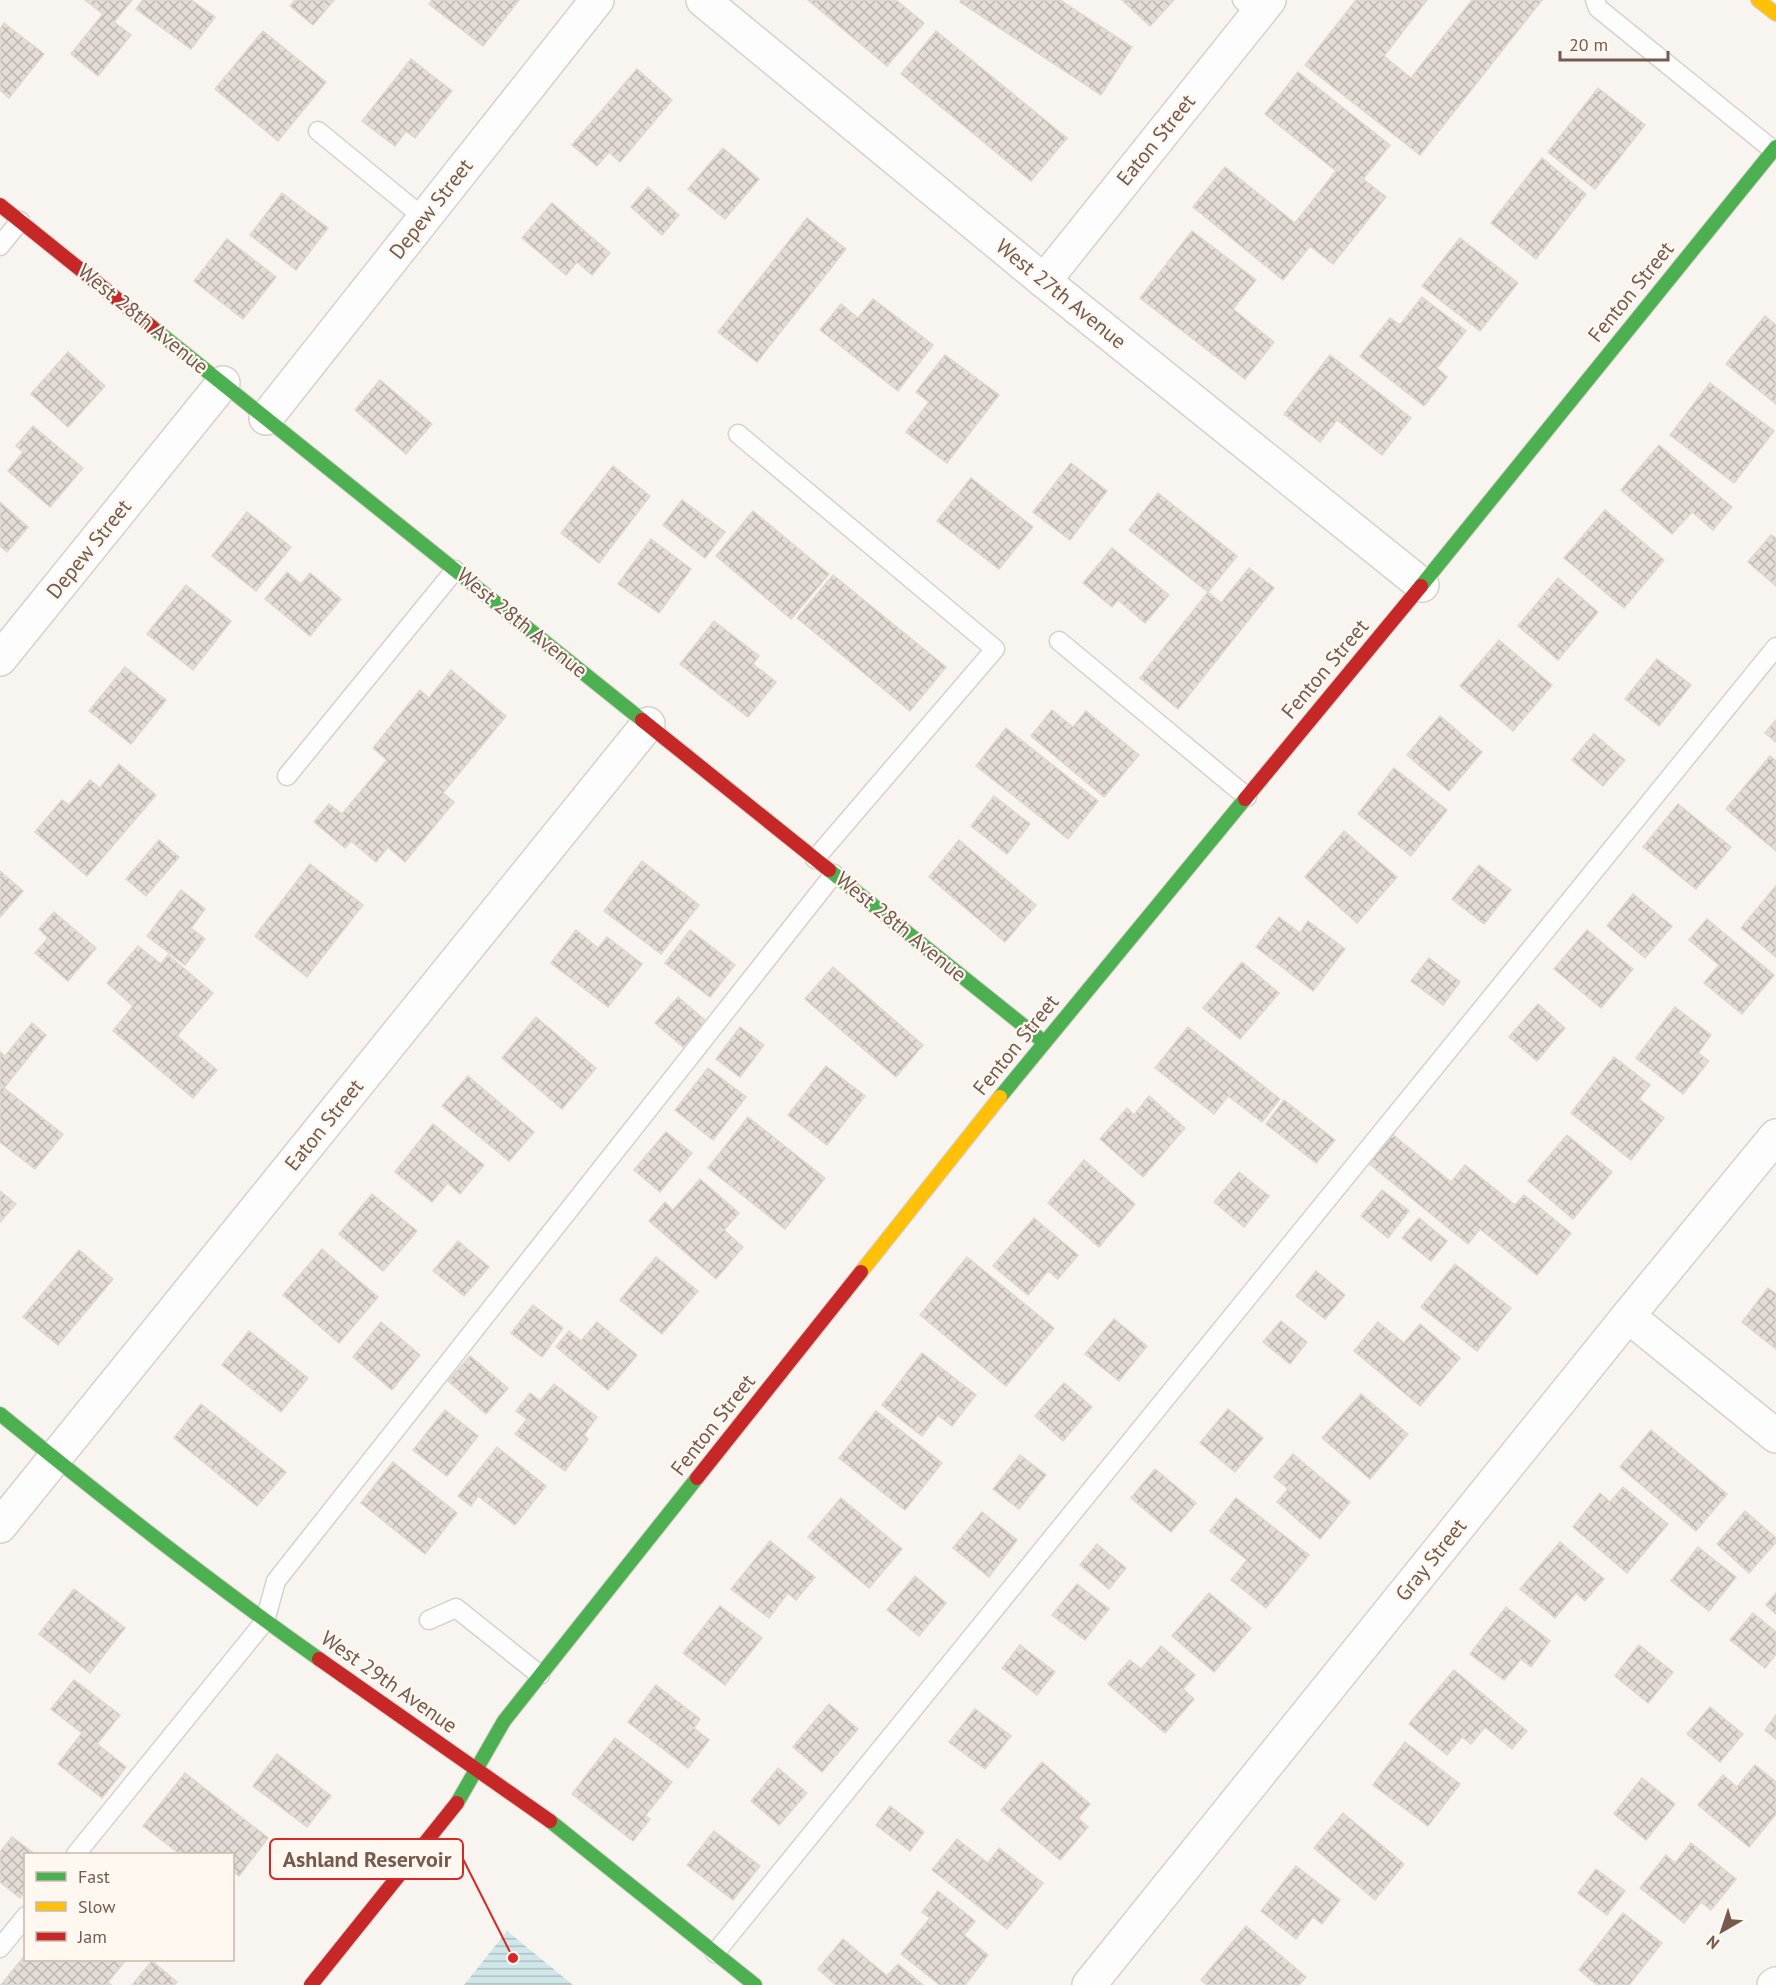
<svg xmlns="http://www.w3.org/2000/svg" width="1776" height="1985" viewBox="0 0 1776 1985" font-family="'PT Sans',sans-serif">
<defs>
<pattern id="water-rules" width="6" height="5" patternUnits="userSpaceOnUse" patternTransform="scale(1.5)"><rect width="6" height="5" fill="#d0e7e9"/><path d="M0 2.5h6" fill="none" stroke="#aebebf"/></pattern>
<pattern id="building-cross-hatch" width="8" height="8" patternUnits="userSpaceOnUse" patternTransform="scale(1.5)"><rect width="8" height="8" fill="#e4dcd6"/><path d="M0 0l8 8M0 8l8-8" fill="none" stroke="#beb5b0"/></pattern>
</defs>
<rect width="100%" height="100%" fill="#f8f4ef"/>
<path fill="url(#water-rules)" d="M507,1931L573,1985H464Z"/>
<g fill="url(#building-cross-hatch)" stroke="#e1d7d1" stroke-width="1.5">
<path d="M85,0H132L114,22L131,35L98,76L71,54L103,14Z"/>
<path d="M143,0H191L215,17L191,49L136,9Z"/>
<path d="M295,0H334L313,25L290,6Z"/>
<path d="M432,0H519L483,46L429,4Z"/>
<path d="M808,0H896L924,23L887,66Z"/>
<path d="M961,0H1060L1132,47L1101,95L960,2Z"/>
<path d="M1122,0H1174L1150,26Z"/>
<path d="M1356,0H1427L1384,56L1411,78L1472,0H1542L1420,155L1305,65Z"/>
<path d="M4,23L44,54L9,98L0,90V29Z"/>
<path d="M263,31L326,82L278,141L215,89Z"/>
<path d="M936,31L1067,138L1031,181L901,74Z"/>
<path d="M411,59L452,91L415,138L406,131L395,146L362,121Z"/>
<path d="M637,69L672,100L620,162L609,152L597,166L572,145Z"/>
<path d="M1298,72L1390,145L1363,179L1386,197L1333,264L1310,246L1283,280L1193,207L1225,167L1295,223L1336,171L1265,114Z"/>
<path d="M1598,88L1645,125L1595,189L1548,152Z"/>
<path d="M723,148L759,179L725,219L688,189Z"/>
<path d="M1542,158L1586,194L1536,259L1491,223Z"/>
<path d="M648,187L679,215L662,235L631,207Z"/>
<path d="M282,193L328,228L296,270L250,235Z"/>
<path d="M552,203L610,253L592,275L577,262L566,275L522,238Z"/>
<path d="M807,218L846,249L757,362L718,332Z"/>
<path d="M1192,231L1256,280L1233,309L1274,342L1245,379L1140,298Z"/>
<path d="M1460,238L1518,283L1480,331L1422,286Z"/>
<path d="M227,239L276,277L243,319L194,281Z"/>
<path d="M1422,297L1466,331L1437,368L1447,377L1424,406L1360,356L1390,318L1400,325Z"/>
<path d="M873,299L933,345L898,391L820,330L841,304L858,318Z"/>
<path d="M1765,316L1776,325V404L1726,364Z"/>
<path d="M68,352L105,386L68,427L31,394Z"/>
<path d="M945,355L999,395L947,463L906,432L929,402L916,392Z"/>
<path d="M1330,355L1411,418L1382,455L1337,420L1320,442L1284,414Z"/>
<path d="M380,380L432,424L406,454L355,410Z"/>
<path d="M1710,383L1774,431L1734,483L1670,435Z"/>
<path d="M33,426L83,468L50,507L8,471L23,452L16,446Z"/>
<path d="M1659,445L1732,507L1713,530L1692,512L1672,534L1621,490Z"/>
<path d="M1071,463L1107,491L1070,540L1033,512Z"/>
<path d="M613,466L650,496L599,563L561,533Z"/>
<path d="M971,478L1033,527L999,569L937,521Z"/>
<path d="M1158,493L1237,556L1208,592L1129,530Z"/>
<path d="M682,500L725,532L705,558L663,525Z"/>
<path d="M0,502L28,527L7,552L0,546Z"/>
<path d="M1605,510L1664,560L1624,608L1564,558Z"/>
<path d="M753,511L829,574L791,619L716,556Z"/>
<path d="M247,512L291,547L256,591L212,556Z"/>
<path d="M1771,535L1776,538V586L1748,562Z"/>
<path d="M651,539L691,569L659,613L618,584Z"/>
<path d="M1112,548L1169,595L1145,623L1118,600L1112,607L1083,583Z"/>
<path d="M1249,568L1274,588L1178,709L1140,678L1208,592L1221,603Z"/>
<path d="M287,572L301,584L310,573L341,599L310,636L265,599Z"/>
<path d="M833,575L946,667L910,711L797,618Z"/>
<path d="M1558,578L1598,612L1558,660L1518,626Z"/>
<path d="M186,585L231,621L193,670L147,634Z"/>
<path d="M714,621L759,656L753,664L776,682L748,717L680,664Z"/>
<path d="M1499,640L1552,685L1513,731L1460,686Z"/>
<path d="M1657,659L1691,685L1659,726L1625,699Z"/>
<path d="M125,667L166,700L131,744L89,711Z"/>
<path d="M451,670L506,716L443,793L454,802L405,862L388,847L376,862L351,841L345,848L314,822L329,804L342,814L387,760L373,748L420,690L429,698Z"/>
<path d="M1052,710L1073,727L1086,711L1139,755L1104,797L1031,736Z"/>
<path d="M1440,716L1482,752L1449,791L1407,755Z"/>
<path d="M1776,720V742L1765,733Z"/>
<path d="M1006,728L1098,801L1068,839L976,766Z"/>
<path d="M1594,734L1625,760L1603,786L1572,760Z"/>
<path d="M1770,756L1776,761V851L1726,809Z"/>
<path d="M119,764L156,795L87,876L35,832L62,800L69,805L90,780L100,788Z"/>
<path d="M1394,768L1447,810L1411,856L1358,814Z"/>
<path d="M994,796L1030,824L1007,854L971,826Z"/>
<path d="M1678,804L1731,847L1696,889L1643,847Z"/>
<path d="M1344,831L1397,877L1357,923L1305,877Z"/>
<path d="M159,840L179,857L146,896L126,879Z"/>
<path d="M959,840L1036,905L1005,942L929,877Z"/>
<path d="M642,861L699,905L661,954L604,911Z"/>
<path d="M310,864L363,905L307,977L255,936Z"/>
<path d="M1479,865L1511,890L1484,924L1452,899Z"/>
<path d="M0,871L23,891L0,917Z"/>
<path d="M1776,886V957L1741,928Z"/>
<path d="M181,890L205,909L191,928L205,939L185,965L147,936Z"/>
<path d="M1633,894L1672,926L1645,958L1607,926Z"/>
<path d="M54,912L96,948L68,981L35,953L48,938L39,929Z"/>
<path d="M1279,917L1300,933L1308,921L1345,949L1313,991L1256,947Z"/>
<path d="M1707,919L1774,975L1742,1014L1704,983L1719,965L1689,940Z"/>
<path d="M576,930L598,948L607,937L642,964L608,1007L551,963Z"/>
<path d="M690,930L735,965L710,997L665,963Z"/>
<path d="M1587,930L1633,969L1601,1008L1554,969Z"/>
<path d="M138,946L161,964L168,955L213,993L177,1036L217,1070L193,1098L113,1031L133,1006L107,983Z"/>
<path d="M1429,958L1460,982L1443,1005L1411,981Z"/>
<path d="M1242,962L1279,993L1240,1039L1203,1008Z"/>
<path d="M833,967L923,1045L896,1077L805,999Z"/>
<path d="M678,997L706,1021L683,1047L655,1023Z"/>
<path d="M1538,1004L1565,1028L1537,1061L1509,1037Z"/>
<path d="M1675,1007L1711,1035L1698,1053L1709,1061L1683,1094L1636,1058Z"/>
<path d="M536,1017L596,1068L562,1109L502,1058Z"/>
<path d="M32,1023L46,1035L4,1088L63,1134L35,1169L0,1142V1052L5,1056Z"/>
<path d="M740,1027L764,1045L740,1077L716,1059Z"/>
<path d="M1188,1027L1280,1099L1262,1122L1228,1096L1214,1114L1155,1068Z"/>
<path d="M1614,1057L1650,1085L1639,1099L1664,1118L1631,1160L1571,1113Z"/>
<path d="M826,1066L865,1096L827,1145L788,1115Z"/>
<path d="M708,1068L746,1097L713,1140L675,1110Z"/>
<path d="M468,1076L534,1132L509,1161L442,1106Z"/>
<path d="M1149,1096L1185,1128L1143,1177L1100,1139L1127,1108L1134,1115Z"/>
<path d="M1284,1100L1335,1140L1316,1163L1266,1124Z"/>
<path d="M748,1117L825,1178L785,1229L708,1168Z"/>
<path d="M433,1124L484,1165L460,1194L448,1183L432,1202L395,1172Z"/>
<path d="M666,1132L692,1153L660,1192L634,1170Z"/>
<path d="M1392,1134L1451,1182L1465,1165L1515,1205L1524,1195L1571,1233L1537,1275L1480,1229L1468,1244L1368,1163Z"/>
<path d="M1567,1135L1612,1172L1573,1219L1528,1181Z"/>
<path d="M1084,1160L1135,1204L1099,1247L1048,1203Z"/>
<path d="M1239,1172L1269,1196L1244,1227L1214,1202Z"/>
<path d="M700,1179L739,1213L724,1230L743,1247L716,1279L649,1221L665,1202L673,1210Z"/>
<path d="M1382,1190L1409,1211L1388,1238L1361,1216Z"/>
<path d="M0,1191L16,1204L0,1222Z"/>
<path d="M372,1194L417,1231L383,1271L339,1234Z"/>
<path d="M1034,1218L1078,1255L1058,1279L1048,1271L1028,1295L993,1266Z"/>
<path d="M1419,1218L1447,1241L1431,1261L1402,1238Z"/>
<path d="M458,1241L489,1267L464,1296L433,1271Z"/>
<path d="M322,1249L378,1297L339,1343L283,1295Z"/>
<path d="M79,1250L113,1279L58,1345L23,1317Z"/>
<path d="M656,1257L698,1291L662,1334L620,1300Z"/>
<path d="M967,1257L1054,1328L1006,1386L920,1315Z"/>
<path d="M1455,1264L1511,1308L1477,1351L1421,1307Z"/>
<path d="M1316,1271L1345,1295L1325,1319L1296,1296Z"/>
<path d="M1768,1288L1776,1294V1349L1742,1322Z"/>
<path d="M533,1305L563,1328L542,1357L511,1333Z"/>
<path d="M1114,1319L1147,1346L1119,1381L1085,1354Z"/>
<path d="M1281,1321L1307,1342L1290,1364L1263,1342Z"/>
<path d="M381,1322L420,1355L392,1390L353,1357Z"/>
<path d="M597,1322L637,1355L608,1390L556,1347L569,1331L581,1341Z"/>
<path d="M1378,1322L1404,1343L1420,1324L1460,1358L1420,1406L1354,1351Z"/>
<path d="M249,1331L308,1378L281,1412L222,1365Z"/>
<path d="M922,1353L976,1395L952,1426L938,1415L922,1436L882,1405Z"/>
<path d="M470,1356L508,1388L486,1414L448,1381Z"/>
<path d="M1064,1383L1092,1407L1063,1441L1035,1416Z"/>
<path d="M554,1384L597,1417L584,1435L588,1439L565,1471L515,1434L527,1419L516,1411L530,1393L540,1401Z"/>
<path d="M1361,1394L1408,1434L1370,1479L1322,1438Z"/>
<path d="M201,1404L286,1472L257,1506L174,1438Z"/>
<path d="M1228,1409L1263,1438L1235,1472L1200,1443Z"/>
<path d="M445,1410L478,1436L447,1476L413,1450Z"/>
<path d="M876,1411L942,1463L905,1510L839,1458Z"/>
<path d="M1651,1430L1727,1494L1696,1531L1620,1467Z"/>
<path d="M497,1447L546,1486L515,1525L478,1496L471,1506L458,1496Z"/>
<path d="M1293,1454L1350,1502L1320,1539L1277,1502L1288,1489L1274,1477Z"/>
<path d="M1020,1455L1046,1475L1019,1509L993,1489Z"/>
<path d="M393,1462L457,1513L425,1554L361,1503Z"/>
<path d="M1155,1469L1196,1503L1171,1532L1131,1498Z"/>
<path d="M1623,1487L1668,1524L1627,1573L1573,1527L1600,1493L1610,1502Z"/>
<path d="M841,1498L902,1549L869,1588L808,1537Z"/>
<path d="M1236,1498L1309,1555L1266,1608L1231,1580L1247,1560L1210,1531Z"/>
<path d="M1745,1511L1776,1538V1542L1749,1573L1717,1544Z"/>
<path d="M982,1512L1017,1540L989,1577L953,1548Z"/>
<path d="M770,1541L815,1577L796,1600L788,1593L769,1618L731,1589Z"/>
<path d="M1560,1542L1604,1579L1585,1601L1576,1593L1555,1618L1520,1589Z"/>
<path d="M1097,1544L1126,1568L1109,1589L1080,1565Z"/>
<path d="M1698,1547L1736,1577L1709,1611L1671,1581Z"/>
<path d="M915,1576L946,1603L919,1636L887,1610Z"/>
<path d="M1077,1584L1109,1609L1085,1640L1052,1615Z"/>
<path d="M74,1589L125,1628L90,1673L39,1634Z"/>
<path d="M1209,1593L1251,1628L1214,1672L1172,1636Z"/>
<path d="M1776,1593V1614L1766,1605Z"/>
<path d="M720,1606L762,1638L725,1685L683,1653Z"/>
<path d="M1506,1607L1550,1641L1531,1667L1521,1659L1504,1680L1470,1654Z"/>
<path d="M1753,1613L1776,1632V1654L1765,1668L1730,1640Z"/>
<path d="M1020,1645L1055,1672L1037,1695L1002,1668Z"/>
<path d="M1639,1645L1673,1672L1648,1703L1615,1676Z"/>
<path d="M1161,1646L1195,1675L1183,1689L1194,1699L1165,1733L1108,1684L1130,1660L1141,1669Z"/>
<path d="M1454,1670L1527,1731L1512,1749L1485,1727L1471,1744L1462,1737L1447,1755L1409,1724Z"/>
<path d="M74,1680L120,1715L97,1744L126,1767L102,1798L58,1764L82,1733L51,1709Z"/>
<path d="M656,1685L700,1719L694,1728L709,1740L688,1768L628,1722Z"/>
<path d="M829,1704L858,1729L822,1772L793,1747Z"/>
<path d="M1710,1707L1743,1734L1720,1762L1687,1734Z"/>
<path d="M975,1709L1011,1736L985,1769L949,1742Z"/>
<path d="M1776,1715V1739L1765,1730Z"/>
<path d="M615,1738L672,1782L645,1816L650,1819L633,1841L572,1794Z"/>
<path d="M1405,1742L1460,1784L1428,1826L1373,1785Z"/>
<path d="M277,1754L331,1796L307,1827L253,1786Z"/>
<path d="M1042,1762L1090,1804L1078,1818L1088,1827L1060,1860L1001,1810Z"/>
<path d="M1755,1765L1776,1782V1814L1749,1847L1698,1805L1723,1775L1737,1787Z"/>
<path d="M778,1768L807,1793L779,1825L751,1801Z"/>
<path d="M185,1773L268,1838L239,1876L232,1871V1854H212L208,1852L206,1854H180L143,1826Z"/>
<path d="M1642,1778L1675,1804L1646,1840L1614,1814Z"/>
<path d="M890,1806L924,1832L910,1851L876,1825Z"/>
<path d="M1343,1813L1404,1864L1375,1900L1314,1848Z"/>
<path d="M714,1831L760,1866L733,1900L687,1865Z"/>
<path d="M12,1837L35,1854H26V1890L20,1898L0,1882V1852Z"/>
<path d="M957,1839L988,1863L999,1848L1043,1883L1007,1929L932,1870Z"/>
<path d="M1691,1843L1736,1879L1711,1910L1701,1902L1684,1923L1640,1888L1666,1855L1675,1863Z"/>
<path d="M1296,1866L1340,1900L1322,1924L1313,1917L1296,1939L1261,1911Z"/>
<path d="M1596,1869L1625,1891L1607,1915L1578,1893Z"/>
<path d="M938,1891L975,1921L964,1935L988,1955L965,1985H940L901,1954L930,1918L922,1912Z"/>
<path d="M1623,1913L1662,1943L1629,1985H1597L1579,1970Z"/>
<path d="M1246,1926L1306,1977L1299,1985H1207L1201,1980Z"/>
<path d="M843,1939L887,1976L898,1964L923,1985H836L818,1969Z"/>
<path d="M26,1954V1960H126L108,1982L111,1985H1Z"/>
<path d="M152,1961L177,1982L174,1985H132Z"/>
</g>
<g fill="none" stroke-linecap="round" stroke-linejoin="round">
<defs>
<g id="lane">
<path d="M1242,0L1257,14"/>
<path d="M1595,0L1598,8L1773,150"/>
<path d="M318,131L424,218"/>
<path d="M0,246L20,221"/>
<path d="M738,434L995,649L815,859"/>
<path d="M1059,641L1247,797"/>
<path d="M287,776L455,570"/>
<path d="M429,1620L456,1608L540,1675"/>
<path d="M76,1854L265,1621L276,1581L834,874"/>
<path d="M0,1948L26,1916"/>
<path d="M715,1953L1776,647"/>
</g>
<g id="street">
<path d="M703,0L1044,281L1422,585"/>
<path d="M1044,281L1269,0"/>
<path d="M266,418L597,0"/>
<path d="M0,659L223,383"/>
<path d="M1628,1316L1776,1436"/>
<path d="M0,1526L648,724"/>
<path d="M1089,1985L1628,1316L1776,1136"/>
<path d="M1774,1985L1776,1984"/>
</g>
<g id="fast">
<path d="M152,327L642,720"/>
<path d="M1421,586L1776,147"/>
<path d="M829,870L1044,1042"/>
<path d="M1000,1097L1245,799"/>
<path d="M0,1414C104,1499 210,1582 319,1659"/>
<path d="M457,1803L504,1721L697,1478"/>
<path d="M550,1821L755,1985"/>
</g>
<g id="slow">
<path d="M1758,0L1776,14"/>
<path d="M861,1272L1000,1097"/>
</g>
<g id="jam">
<path d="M0,205L152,327"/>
<path d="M642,720L829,870"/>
<path d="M1245,799L1421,586"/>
<path d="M697,1478L861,1272"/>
<path d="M319,1659L550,1821"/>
<path d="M311,1985L457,1803"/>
</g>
</defs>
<use href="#lane" stroke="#d7d1cd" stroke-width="21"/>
<use href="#street" stroke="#d7d1cd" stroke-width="36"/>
<use href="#fast" stroke="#d8d0cb" stroke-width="16"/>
<use href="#slow" stroke="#d8d0cb" stroke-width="16"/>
<use href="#jam" stroke="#d8d0cb" stroke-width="16"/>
<use href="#lane" stroke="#fefdfd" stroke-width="18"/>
<use href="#street" stroke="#fefdfd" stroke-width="33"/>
<use href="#fast" stroke="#4caf50" stroke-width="14"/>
<use href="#slow" stroke="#ffc107" stroke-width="14"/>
<use href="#jam" stroke="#c62828" stroke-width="14"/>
</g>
<g text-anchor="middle" stroke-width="4.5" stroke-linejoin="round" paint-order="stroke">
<g font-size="21" fill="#775a4e" stroke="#fef8f1">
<text transform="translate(1156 140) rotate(-51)" y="7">Eaton Street</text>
<text transform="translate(431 209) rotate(-52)" y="7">Depew Street</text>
<text transform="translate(1631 292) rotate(-51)" y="7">Fenton Street</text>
<text transform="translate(1061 294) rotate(39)" y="7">West 27th Avenue</text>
<text transform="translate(143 319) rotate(39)" y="7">West 28th Avenue</text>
<text transform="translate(89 549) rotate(-51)" y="7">Depew Street</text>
<text transform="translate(522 623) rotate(39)" y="7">West 28th Avenue</text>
<text transform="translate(1325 669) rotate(-50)" y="7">Fenton Street</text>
<text transform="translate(901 927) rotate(39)" y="7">West 28th Avenue</text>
<text transform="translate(1016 1045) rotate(-51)" y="7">Fenton Street</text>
<text transform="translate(324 1125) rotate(-51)" y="7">Eaton Street</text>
<text transform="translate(713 1425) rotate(-52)" y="7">Fenton Street</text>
<text transform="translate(1431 1560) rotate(-51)" y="7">Gray Street</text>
<text transform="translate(389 1682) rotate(35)" y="7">West 29th Avenue</text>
</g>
</g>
<path fill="none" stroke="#d62828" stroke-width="2" d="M513 1958L463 1859"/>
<circle fill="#d62828" stroke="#fef8f1" stroke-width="2" cx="513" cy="1958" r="6"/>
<rect fill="#fef8f1" stroke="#d62828" stroke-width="2" x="270" y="1839" width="193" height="40" rx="6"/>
<g font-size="22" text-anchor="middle" font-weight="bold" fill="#775a4e">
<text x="367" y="1867">Ashland Reservoir</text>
</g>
<rect x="24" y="1853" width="210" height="108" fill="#fef8f1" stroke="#c8b9b0" stroke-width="1.5"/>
<rect x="36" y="1872" width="30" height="9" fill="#4caf50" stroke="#c8b9b0" stroke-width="1.5"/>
<text x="78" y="1883" font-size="18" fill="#775a4e">Fast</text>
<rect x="36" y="1902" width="30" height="9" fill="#ffc107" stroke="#c8b9b0" stroke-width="1.5"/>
<text x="78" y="1913" font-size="18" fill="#775a4e">Slow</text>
<rect x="36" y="1932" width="30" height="9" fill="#c62828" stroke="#c8b9b0" stroke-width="1.5"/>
<text x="78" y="1943" font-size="18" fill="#775a4e">Jam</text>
<g transform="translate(1722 1931) rotate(219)" stroke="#fef8f1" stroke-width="4.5" paint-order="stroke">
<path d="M0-4.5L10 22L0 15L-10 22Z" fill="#775a4e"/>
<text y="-9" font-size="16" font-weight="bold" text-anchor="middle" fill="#775a4e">N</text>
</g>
<path d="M1560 51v9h108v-9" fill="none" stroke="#775a4e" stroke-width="3"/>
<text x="1569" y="51" font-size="18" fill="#775a4e" stroke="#fef8f1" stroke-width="4.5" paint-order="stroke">20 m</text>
</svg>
